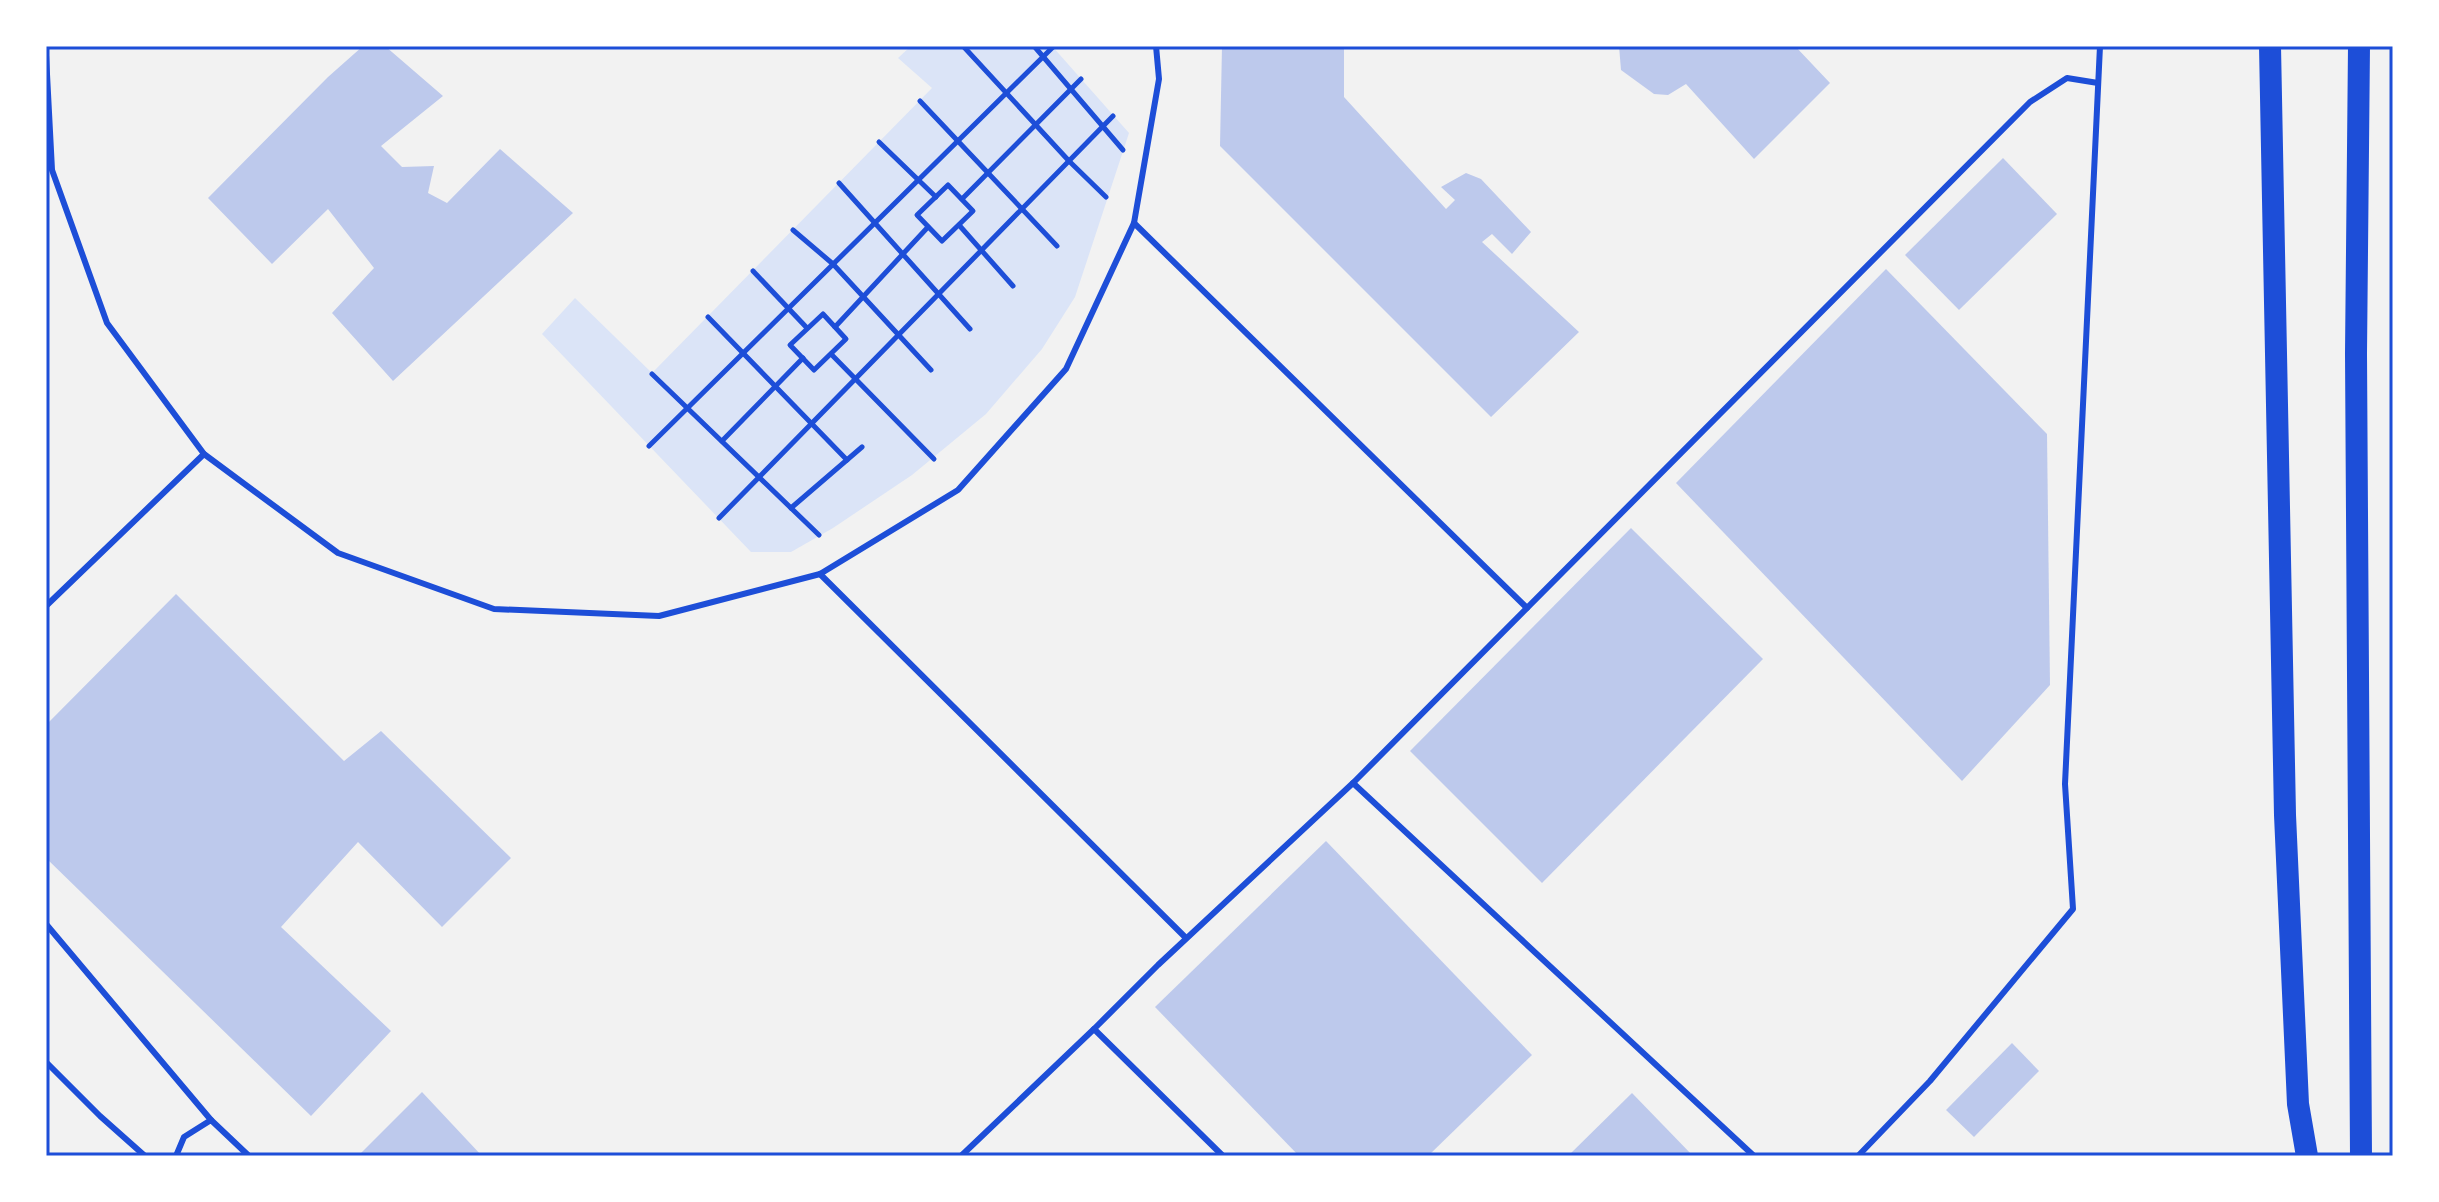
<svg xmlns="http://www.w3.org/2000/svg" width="2439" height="1202" viewBox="0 0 2439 1202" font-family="'PT Sans',sans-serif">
<rect width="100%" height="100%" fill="#f2f2f2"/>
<path fill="#dbe4f7" d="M911,46H1052L1129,133L1075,297L1042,349L986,414L912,475L833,528L791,552H751L542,334L575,298L652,373L932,88L898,58Z"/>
<g fill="#bdc9ec">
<path d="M363,46H385L443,96L381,146L402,167L434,166L428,193L447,203L500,149L573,213L393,381L332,313L374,268L328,209L272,264L208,198L328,77Z"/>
<path d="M1222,46H1344V97L1446,209L1455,200L1441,187L1466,173L1481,179L1531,232L1512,254L1492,234L1482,242L1579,332L1491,417L1220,146Z"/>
<path d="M1619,46H1795L1830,83L1754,159L1686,84L1668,95L1654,94L1621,70Z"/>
<path d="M2003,158L2057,214L1959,310L1905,255Z"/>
<path d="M1886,269L2047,434L2050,685L1962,781L1676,483Z"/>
<path d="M1631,528L1763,659L1542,883L1410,751Z"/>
<path d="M176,594L344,761L381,731L511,858L442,927L358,842L281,927L391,1031L311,1116L46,858V725Z"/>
<path d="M1326,841L1532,1055L1428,1156H1299L1155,1007Z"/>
<path d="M2012,1043L2039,1071L1974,1137L1946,1110Z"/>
<path d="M422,1092L482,1156H358Z"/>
<path d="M1632,1093L1693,1156H1568Z"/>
</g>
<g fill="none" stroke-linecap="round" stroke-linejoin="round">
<g stroke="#1d4ed8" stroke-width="5">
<path d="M963,46L1069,161L1106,197"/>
<path d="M1034,46L1123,150"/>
<path d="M920,101L1057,246"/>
<path d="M879,142L936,197"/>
<path d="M839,183L970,329"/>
<path d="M948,185L973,211L942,241L917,215Z"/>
<path d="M962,199L1081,79"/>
<path d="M959,225L1013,286"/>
<path d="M793,230L833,264L931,370"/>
<path d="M753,271L807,328"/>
<path d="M823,314L846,339L814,370L790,345Z"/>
<path d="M708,317L847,460"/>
<path d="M835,327L928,227"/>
<path d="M831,354L934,459"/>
<path d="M652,374L819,535"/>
<path d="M722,441L803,358"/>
<path d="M649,446L1053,47"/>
<path d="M791,508L862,447"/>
<path d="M719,518L1113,116"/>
</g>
<g stroke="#1d4ed8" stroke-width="6">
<path d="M46,55L52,170L107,323L204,454L338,553L494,609L659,616L820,574L958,490L1066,369L1134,223L1159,79L1156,46"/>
<path d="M1134,223L1527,608"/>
<path d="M820,574L1186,938"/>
<path d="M46,606L204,454"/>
<path d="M1353,783L1754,1156"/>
<path d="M46,924L211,1120"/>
<path d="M46,1062L100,1116L145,1156"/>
<path d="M176,1156L184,1137L211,1120L249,1156"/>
<path d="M961,1156L1094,1029"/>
<path d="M1223,1156L1094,1029L1158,965L1353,783L2030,102L2067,78L2098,83"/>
<path d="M1858,1156L1930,1081L2073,909L2065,784L2100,46"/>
</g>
<g stroke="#1d4ed8" stroke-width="22">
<path d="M2270,46L2285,815L2298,1104L2307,1156"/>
<path d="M2359,46L2356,354L2361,1156"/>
</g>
</g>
<rect width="2439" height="1202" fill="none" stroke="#ffffff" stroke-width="96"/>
<rect x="48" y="48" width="2343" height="1106" fill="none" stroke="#1d4ed8" stroke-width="3"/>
</svg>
